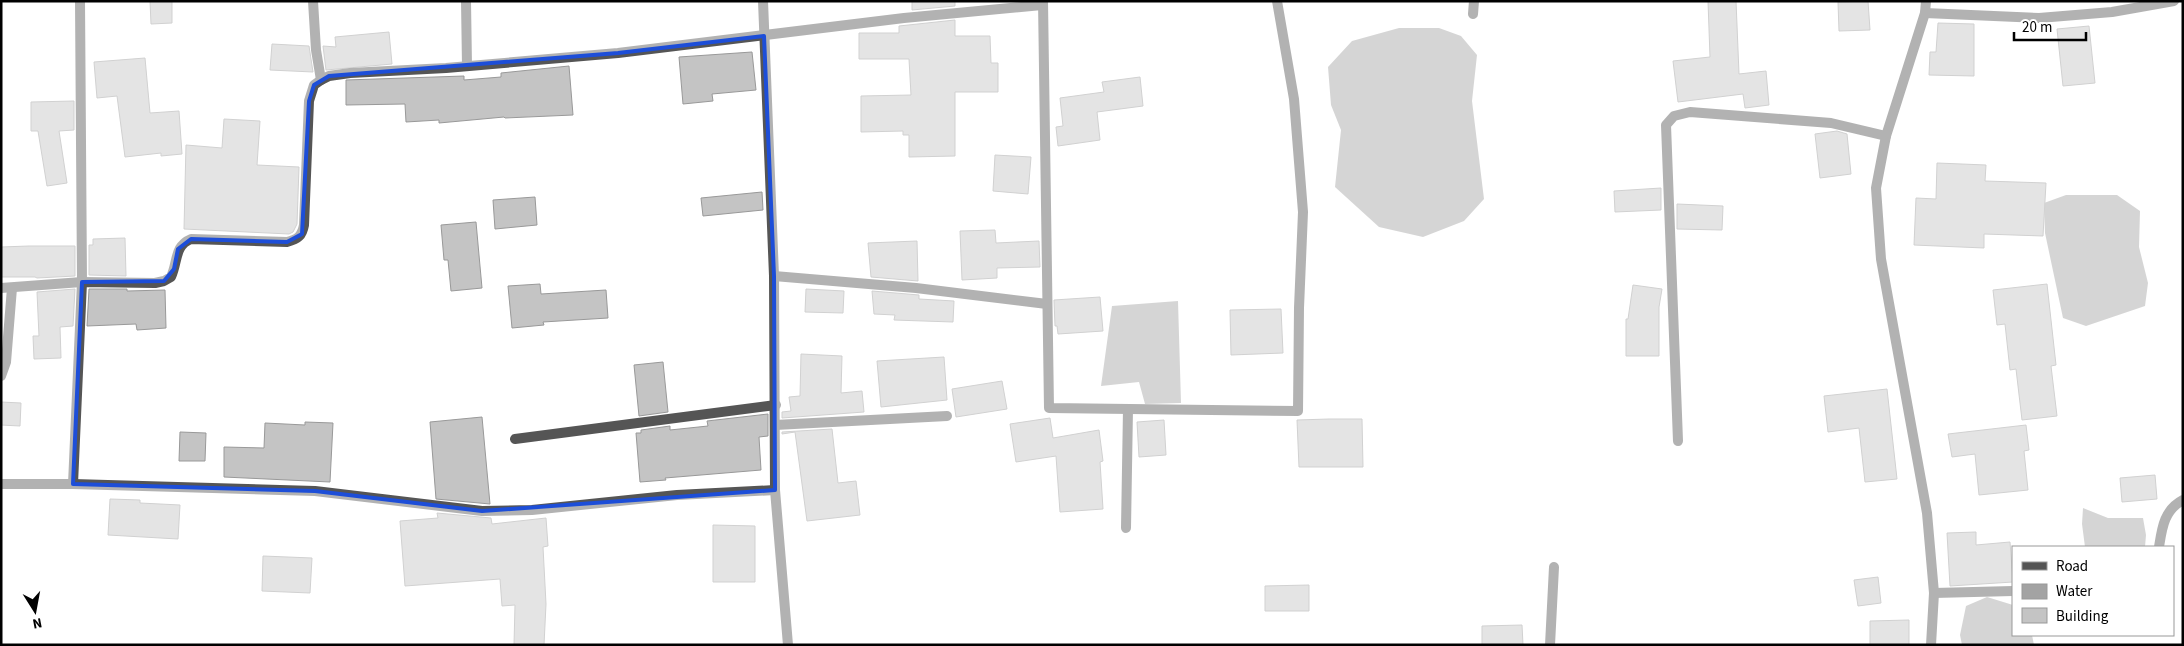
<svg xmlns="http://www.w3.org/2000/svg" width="2184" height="646" viewBox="0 0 2184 646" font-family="'Source Sans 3',sans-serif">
<rect width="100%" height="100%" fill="#fff"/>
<g fill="#a3a3a3">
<path d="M1399,28H1439L1461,36L1477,55L1472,101L1484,199L1464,221L1423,237L1379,227L1335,187L1341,130L1331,105L1328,67L1352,41Z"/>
<path d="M2066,195H2117L2140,211L2139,247L2148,283L2145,306L2086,326L2063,318L2045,233L2044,203Z"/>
<path d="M1178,301L1181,403L1145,404L1139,382L1101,386L1112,306Z"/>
<path d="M2083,508L2108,518H2143L2146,535L2145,547H2085L2082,524Z"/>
<path d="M1987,597L2013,605V635H2032L2034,645H1962L1960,635L1966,606Z"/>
</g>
<g fill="#c4c4c4" stroke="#999">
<path d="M150,1H172V23L151,24Z"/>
<path d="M912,1H955V6L912,10Z"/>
<path d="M1708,1H1736L1739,74L1766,71L1769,105L1745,108L1743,94L1678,102L1673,61L1710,57Z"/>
<path d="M1868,1L1870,30L1839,31L1838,2Z"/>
<path d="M955,20V36H990L991,63H998V92H955V156L909,157V135H903V131L861,132V96L911,95L909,59H859V33H899V26Z"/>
<path d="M1938,23L1974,24V76L1929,75L1930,52H1936Z"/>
<path d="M2089,26L2095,83L2063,86L2057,29Z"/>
<path d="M389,32L392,64L326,70L323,46L336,47L335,37Z"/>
<path d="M272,44L309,46L313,72L270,70Z"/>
<path d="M752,52L756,90L712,94L713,101L683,104L679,57Z"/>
<path d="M145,58L150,113L179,111L182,154L161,156V153L125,157L117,96L97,98L94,62Z"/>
<path d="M569,66L573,115L505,118L504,117L439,123V120L406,122L405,104L346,105V80L464,76V80L501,77V73Z"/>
<path d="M1140,77L1143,106L1097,112L1100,140L1058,146L1056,127L1063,126L1060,98L1104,92L1102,82Z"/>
<path d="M74,101V130L59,131L67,183L47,186L38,131H31V102Z"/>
<path d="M224,119L260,121L257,165L299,167L297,224L293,232L289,234L184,229L186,145L222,148Z"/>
<path d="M1837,131L1847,134L1851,174L1820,178L1815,134Z"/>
<path d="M995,155L1031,157L1028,194L993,191Z"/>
<path d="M1937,163L1986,165L1985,181L2046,183L2043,236L1984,234V248L1914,245L1916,198L1936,199Z"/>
<path d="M1661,188V210L1615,212L1614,191Z"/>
<path d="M762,192L763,210L703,216L701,198Z"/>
<path d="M535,197L537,225L495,229L493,200Z"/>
<path d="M1677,204L1723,206L1722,230L1677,229Z"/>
<path d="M476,222L482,288L451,291L448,260H444L441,225Z"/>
<path d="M995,230L996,243L1039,241L1040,267L997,268V278L962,280L960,231Z"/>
<path d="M125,238L126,276L89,275V245H93V239Z"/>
<path d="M917,241L918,281L871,277L868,243Z"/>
<path d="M29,246H75V276L37,278L35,277H1V247Z"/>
<path d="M540,284L541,294L606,290L608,318L543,322L544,325L512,328L508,286Z"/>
<path d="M2047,284L2056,365L2051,366L2057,416L2022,420L2016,369L2010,370L2005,324L1997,325L1993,290Z"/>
<path d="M1633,285L1662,289L1659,307V356H1626V319H1628Z"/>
<path d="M75,289L73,326L60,327L61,358L34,359L33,336H39L37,292Z"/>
<path d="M89,289H127V291L165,290L166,328L137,330L136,324L87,326Z"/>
<path d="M806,289L844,291L843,313L805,312Z"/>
<path d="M872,291L919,295V299L954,301L953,322L894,320L895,315L874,314Z"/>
<path d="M1100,297L1103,331L1058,334L1057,326H1055L1054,300Z"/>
<path d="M1281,309L1283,353L1231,355L1230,310Z"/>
<path d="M801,354L842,356L841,393L862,391L864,412L782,418V412L791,411L789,397L800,396Z"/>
<path d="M944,357L947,400L881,407L877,361Z"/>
<path d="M663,362L668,412L639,416L634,365Z"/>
<path d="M1002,381L1007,409L956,417L952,389Z"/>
<path d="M1887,389L1897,479L1865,482L1859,428L1828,432L1824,396Z"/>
<path d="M1,402L21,403L20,426L1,425Z"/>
<path d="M768,414V436L759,437L761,470L665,478L666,480L640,482L636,433H641V430L670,426V430L708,426L707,421Z"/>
<path d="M482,417L490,504L436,499L430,422Z"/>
<path d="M1050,418L1053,438L1099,430L1103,461L1100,462L1103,509L1060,512L1056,456L1016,462L1010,424Z"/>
<path d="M1329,419H1362L1363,467H1299L1297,420Z"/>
<path d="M1164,420L1166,455L1139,457L1137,422Z"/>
<path d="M305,422L333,423L330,482L224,477V447L264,448L265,423L305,425Z"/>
<path d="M2026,425L2029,450L2024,451L2028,490L1979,495L1975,454L1952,457L1948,434Z"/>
<path d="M832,429L838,483L856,481L860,515L807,521L795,432L782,434V432Z"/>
<path d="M180,432L206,433L205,461H179Z"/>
<path d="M2155,475L2157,499L2122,502L2120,478Z"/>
<path d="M110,499L140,500V503L180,505L178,539L108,535Z"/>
<path d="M437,513L491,518L492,524L546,518L548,546L543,547L546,604L544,645H514L515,605L502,606L500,579L405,586L400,521L438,518Z"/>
<path d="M713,525L755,526V582H713Z"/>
<path d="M1976,532V545L2010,542L2013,582L1950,586L1947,533Z"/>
<path d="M263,556L312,558L310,593L262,591Z"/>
<path d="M1878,577L1881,603L1858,606L1854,580Z"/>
<path d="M1309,585V611H1265V586Z"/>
<path d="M1909,620V645H1870V621Z"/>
<path d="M1522,625L1523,645H1482V626Z"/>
</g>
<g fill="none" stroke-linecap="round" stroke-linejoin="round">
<g stroke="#555" stroke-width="10">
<path d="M313,1L316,50L321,80"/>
<path d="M466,1L467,66"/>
<path d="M763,1L774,276L775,490L788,645"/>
<path d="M1043,1L1049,408L1298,411L1299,308L1303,212L1294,99L1277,1"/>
<path d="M1926,1L1925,13L1886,136L1876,188L1881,259L1927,513L1934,593L1931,645"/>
<path d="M1925,13L2039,18L2112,12L2174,1"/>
<path d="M1473,14L1474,1"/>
<path d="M774,276L916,288L1047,304"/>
<path d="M1,288L82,282L155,283L164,281L171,277C178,262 174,246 191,239L287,242C298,239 302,236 304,225L309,101L314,85L321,80L329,76L350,73L446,68L618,53L904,18L1042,5"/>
<path d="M1,376L6,362L12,288"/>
<path d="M775,425L947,416"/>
<path d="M515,439L776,405"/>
<path d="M1678,441L1666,125L1674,116L1690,112L1831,123L1886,136"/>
<path d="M1,484H73L315,491L482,511L532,510L677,495L775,490"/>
<path d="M73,484L82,282L80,1"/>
<path d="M1126,528L1128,409"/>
<path d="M2159,547C2162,528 2164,510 2183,500"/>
<path d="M1934,593L2013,591"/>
<path d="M1550,645L1554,567"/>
</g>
</g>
<path d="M0 0H2184V646H0ZM764,36L774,276L775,490L482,511L315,491L73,484L82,282L164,281L174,269L178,249L191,239L287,242L302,234L309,101L314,85L329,76L618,53Z" fill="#fff" fill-opacity=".55" fill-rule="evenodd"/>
<path fill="none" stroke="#1d4ed8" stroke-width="4" stroke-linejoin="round" d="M764,36L774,276L775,490L482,511L315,491L73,484L82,282L164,281L174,269L178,249L191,239L287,242L302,234L309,101L314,85L329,76L618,53Z"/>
<rect width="2184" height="646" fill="none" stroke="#000000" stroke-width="5"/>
<rect x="2012" y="546" width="162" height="90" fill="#ffffff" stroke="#999999"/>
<rect x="2022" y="562" width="25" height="8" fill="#555555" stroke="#999999"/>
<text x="2056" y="571" font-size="15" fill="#000000">Road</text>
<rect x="2022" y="584" width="25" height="15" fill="#a3a3a3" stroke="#999999"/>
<text x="2056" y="596" font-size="15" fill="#000000">Water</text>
<rect x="2022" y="608" width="25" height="15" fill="#c4c4c4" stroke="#999999"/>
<text x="2056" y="621" font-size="15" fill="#000000">Building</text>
<g transform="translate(35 611) rotate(169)" stroke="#ffffff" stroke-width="4" paint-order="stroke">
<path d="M0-4L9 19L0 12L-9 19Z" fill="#000000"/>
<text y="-8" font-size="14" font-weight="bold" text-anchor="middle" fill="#000000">N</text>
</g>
<path d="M2014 32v8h72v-8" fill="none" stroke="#000000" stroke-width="2.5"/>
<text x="2022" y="32" font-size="15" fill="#000000" stroke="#ffffff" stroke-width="4" paint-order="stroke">20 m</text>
</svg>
